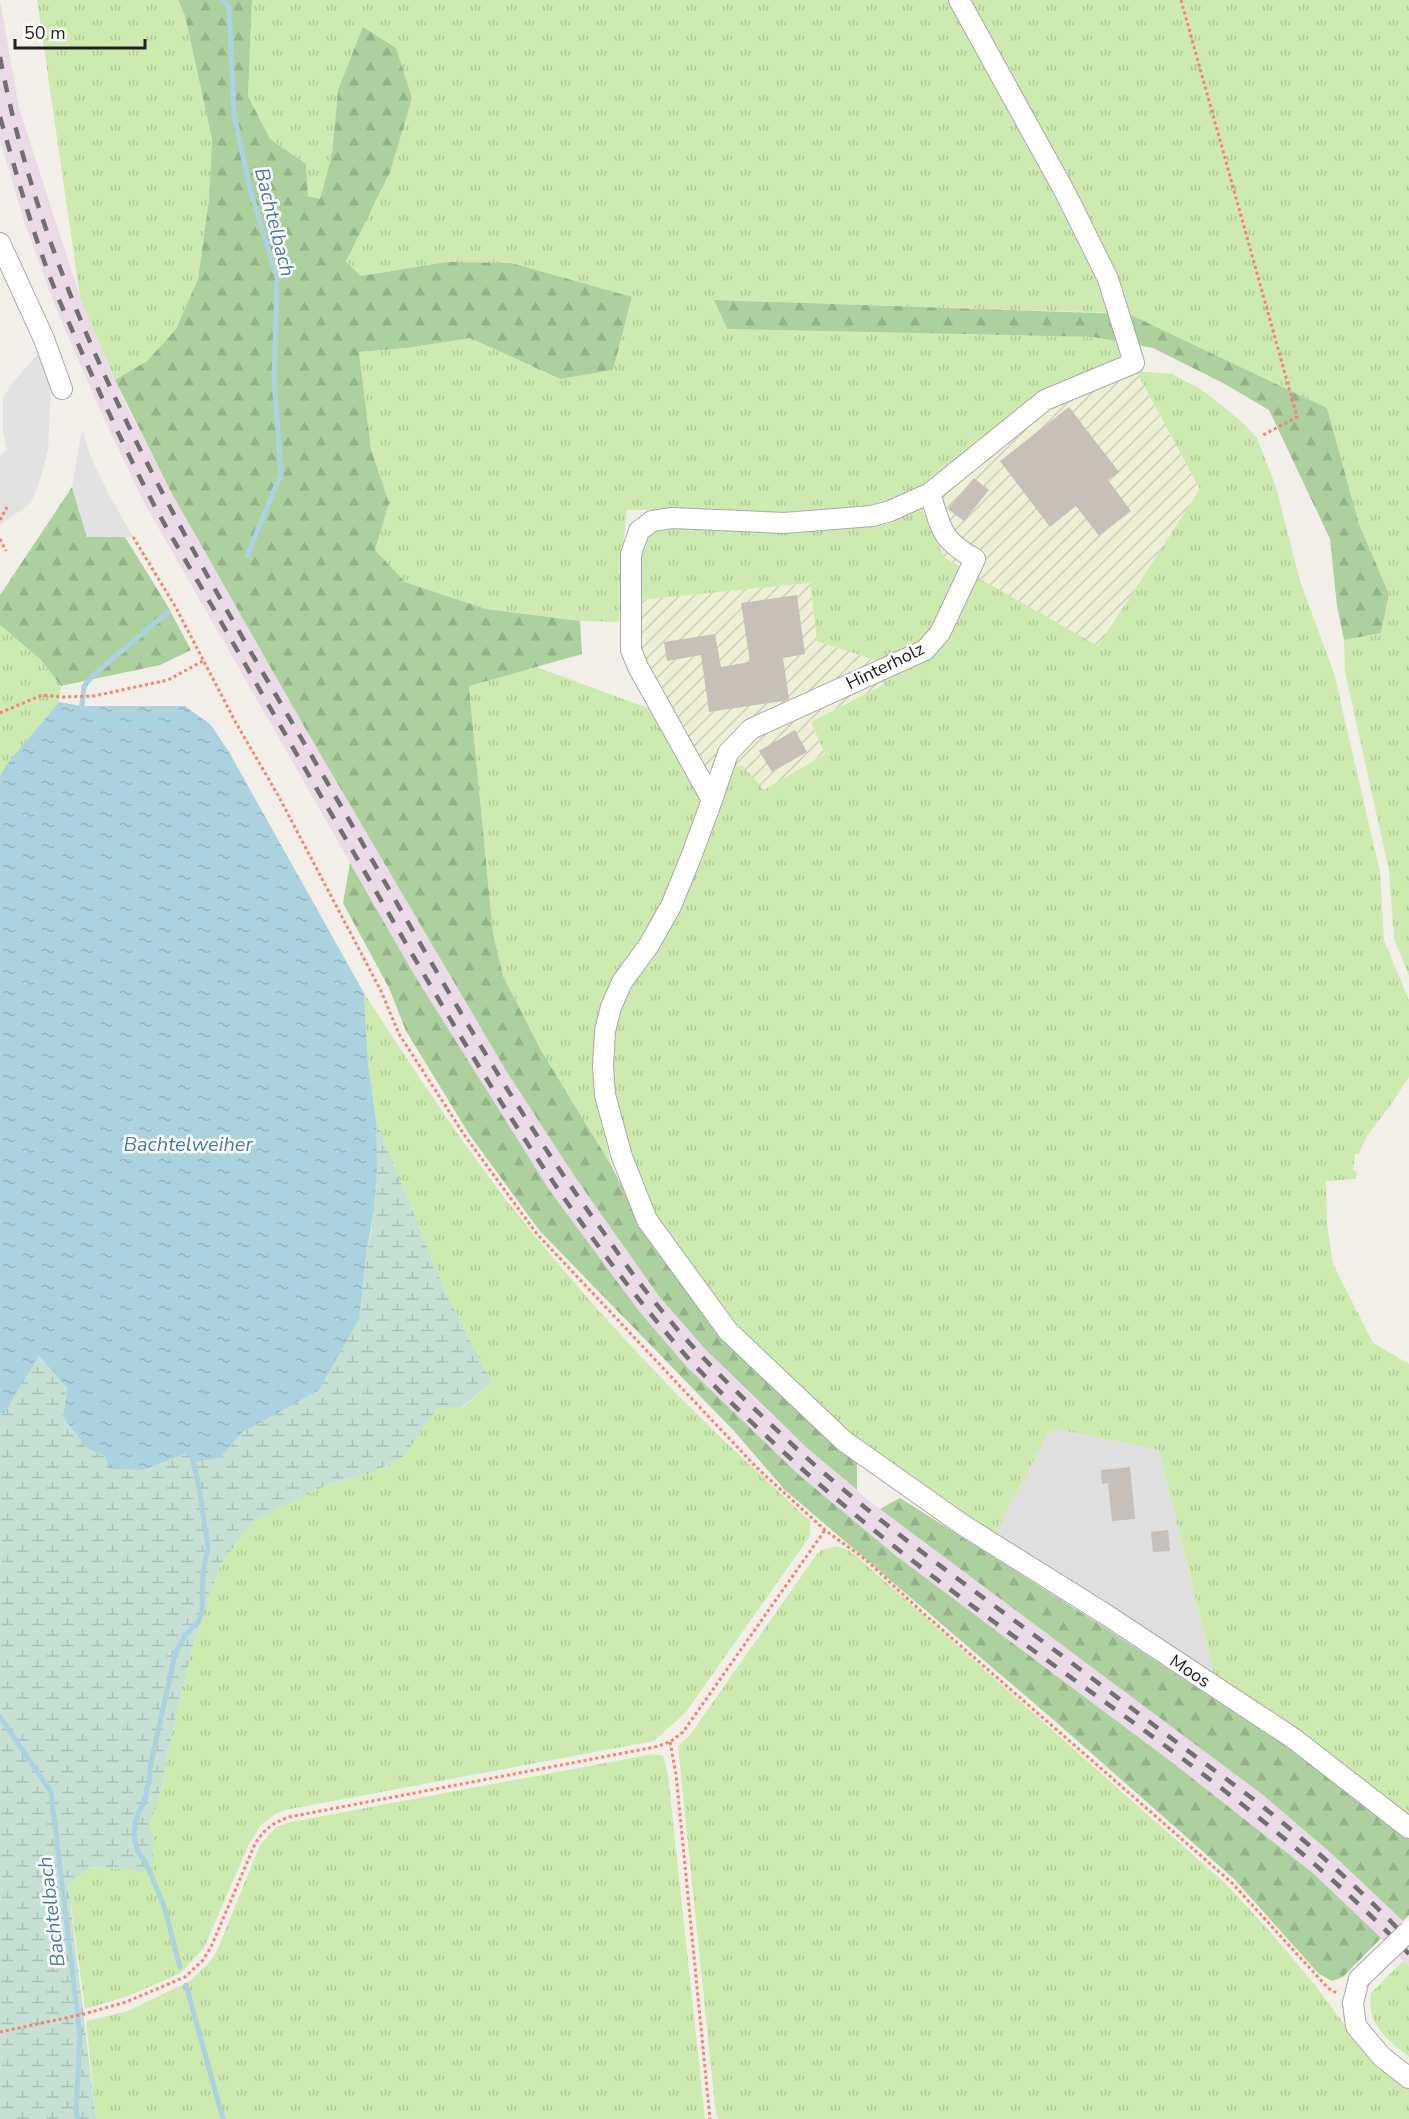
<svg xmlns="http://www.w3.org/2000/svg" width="1409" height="2119" viewBox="0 0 1409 2119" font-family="'Nunito Sans',sans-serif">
<defs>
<pattern id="farmland-furrows" width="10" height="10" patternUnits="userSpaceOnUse" patternTransform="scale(1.5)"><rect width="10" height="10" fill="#eef0d5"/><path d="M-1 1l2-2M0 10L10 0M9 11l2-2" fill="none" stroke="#ccceb7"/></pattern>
<pattern id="grass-tufts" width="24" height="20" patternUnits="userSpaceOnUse" patternTransform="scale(1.5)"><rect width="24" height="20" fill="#cdebb0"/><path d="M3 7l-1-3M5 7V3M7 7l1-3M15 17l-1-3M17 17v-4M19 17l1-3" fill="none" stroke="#b0c997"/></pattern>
<pattern id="forest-firs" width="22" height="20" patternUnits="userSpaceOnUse" patternTransform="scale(1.5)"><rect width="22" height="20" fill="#add19e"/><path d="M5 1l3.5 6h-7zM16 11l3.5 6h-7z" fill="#95b388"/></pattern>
<pattern id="wetland-marsh" width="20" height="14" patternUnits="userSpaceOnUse" patternTransform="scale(1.5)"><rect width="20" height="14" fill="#c6e0d4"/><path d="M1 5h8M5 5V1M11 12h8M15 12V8" fill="none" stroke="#aac0b6"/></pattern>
<pattern id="water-ripples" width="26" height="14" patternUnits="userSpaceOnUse" patternTransform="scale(1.5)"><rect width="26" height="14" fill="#aad3df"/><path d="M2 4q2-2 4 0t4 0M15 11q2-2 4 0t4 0" fill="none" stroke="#92b5bf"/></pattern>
</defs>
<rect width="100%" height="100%" fill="#f2efe9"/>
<path fill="#e0dfdf" d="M1051,1428L1159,1450L1215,1678L994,1536Z"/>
<path fill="#ebdbe8" d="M0,0L19,108L80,297L126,405L171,492L305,728L505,1069L573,1174L658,1295L705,1349L758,1402L807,1448L868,1500L1185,1735L1263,1795L1332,1854L1409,1927V1966L1314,1874L1173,1763L895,1555L798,1474L687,1367L639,1311L550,1191L415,976L146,506L104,419L56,308L25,224L0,140Z"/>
<g fill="url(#farmland-furrows)">
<path d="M1136,371L1200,489L1098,647L944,558L920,505L1048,405Z"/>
<path d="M810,583L817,641L878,661L883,685L811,722L825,753L764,791L743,766H704L647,665L641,647L640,600Z"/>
</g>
<g fill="url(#grass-tufts)">
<path d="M37,0H178L185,16L212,139L209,199L198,280L176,329L147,361L115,380L80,297Z"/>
<path d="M252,0H953L1062,197L1113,313L714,300L727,329L1093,337L1122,342L1120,362L927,487L887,505L784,516L669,510H627L622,555L619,622L580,621L486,609L405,582L375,550L389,503L371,449L359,352L407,348L470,338L559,379L613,370L632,298L446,262L361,276L346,263L390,172L338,90L332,155L321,199L308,196L306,164L270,139L248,96Z"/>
<path d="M966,0H1409V976L1394,939L1389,871L1345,672L1344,640L1381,633L1389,594L1359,524L1327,408L1129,314L1071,190Z"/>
<path d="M1136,371L1172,374L1202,390L1241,421L1257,438L1276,487L1300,581L1334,673L1380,872L1384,940L1409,1001V1077L1389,1107L1366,1137L1359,1154H1355L1353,1170L1357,1172L1356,1179L1326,1181L1327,1223L1333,1264L1373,1343L1409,1364V1815L1215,1678L1159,1450L1051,1428L994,1536L843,1430L731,1328L650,1217L609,1094L617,1009L721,802L734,766H743L764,790L825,754L811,722L883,685L881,677L928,654L975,576L1098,646L1200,489Z"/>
<path d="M920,505L944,557L965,570L932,631L919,644L878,661L817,641L810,583L640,600C637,571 629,547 656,527Z"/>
<path d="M0,625L41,660L61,686L59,702L6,765L0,776Z"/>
<path d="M536,667L648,708L702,800L664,902L616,980L597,1097L611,1165L542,1052L503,976L493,933L469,685Z"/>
<path d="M364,993C418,1076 472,1160 536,1237C586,1298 642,1360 698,1415C734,1451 773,1486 810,1521V1536L686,1712L654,1741L285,1810L275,1814L261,1825L249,1844L204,1948L181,1973L126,1997L85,2009L68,1885L90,1867L128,1869L141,1873L153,1842L150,1825L161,1788L172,1734L193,1645L220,1565L253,1522L331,1483L372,1473L403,1457L438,1406L462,1408L492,1382L447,1296L376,1120L368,1063Z"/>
<path d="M837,1546L848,1550L862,1561L1227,1885L1272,1934L1315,1985L1353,2036L1409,2086V2119H718L715,2107L678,1746L690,1735L814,1558L821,1550Z"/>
<path d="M653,1754L663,1756L668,1775L705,2119H96L86,2021L128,2011L190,1981L208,1964L217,1951L260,1845L276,1827L291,1822Z"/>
<path d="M1403,1961L1409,1966V2057C1387,2039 1366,2025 1371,1993Z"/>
</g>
<g fill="url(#forest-firs)">
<path d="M178,0H252L248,96L270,139L306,164L308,196L320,199L332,155L338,90L363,27L396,48L412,98L390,172L346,262L361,276L446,262L511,263L632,297L613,370L560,379L470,338L407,348L359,352L371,449L389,503L375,550L405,582L486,609L580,621L582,654L469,686L493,933L503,976L542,1052L611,1165L641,1224L857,1460V1490L807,1448L705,1349L658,1295L573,1174L505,1069L305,728L171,492L115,380L147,361L176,329L198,279L209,199L212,139L185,16Z"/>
<path d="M714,300L1129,314L1327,408L1359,524L1389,594L1381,633L1344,640L1337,606L1330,539L1269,410L1223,383L1153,348L1093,337L727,329Z"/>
<path d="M72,487L87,537H125L167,605L191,650L160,665L61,686L41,660L0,625V595Z"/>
<path d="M350,863L415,976L550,1191L639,1311L687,1367L798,1474L895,1555L1173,1763L1314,1874L1381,1938L1343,1977L1332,1981L1319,1974L1234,1879L1056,1722L785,1490L734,1431L539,1230L469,1134L406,1031L389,988L343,903Z"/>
<path d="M900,1498L1096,1622L1286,1746L1409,1834V1915L1403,1921L1332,1854L1263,1795L880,1509Z"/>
</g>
<path fill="url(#wetland-marsh)" d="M376,1120L447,1296L492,1382L461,1408L438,1407L403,1457L372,1473L331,1483L253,1522L220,1565L193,1645L172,1734L161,1789L150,1825L153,1842V1868L141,1873L128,1869L90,1867L68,1885L96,2119H0V1413L4,1412L39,1356L67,1388L63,1417L87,1448L105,1456L186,1453L221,1457L243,1432L319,1390C334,1348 352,1306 364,1263C378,1217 376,1167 376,1120Z"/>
<g fill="#e2e2e2">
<path d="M39,353L51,387L48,450L39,483L31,503L0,525V455L7,450L3,430V397L14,381Z"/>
<path d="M82,429L90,455L108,493L133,537H87L72,487Z"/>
</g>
<path fill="url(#water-ripples)" d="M59,702L81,706H185L211,725L229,752L364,993L368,1063L376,1120L377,1170L374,1210L365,1262L359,1319L319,1390L243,1432L221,1457L197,1462L186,1453L143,1470L110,1469L105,1456L87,1448L63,1417L67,1388L39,1356L4,1413H0V776L6,765Z"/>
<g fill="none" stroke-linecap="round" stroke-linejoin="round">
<g stroke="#aad3df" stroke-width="5">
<path d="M222,0L229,7L234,114L250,189L277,278L274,380L281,474L247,556"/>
<path d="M81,713L84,687L91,677L168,612"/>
<path d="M0,1717L51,1792L80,2036L76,2109L78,2119"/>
<path d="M180,1967L164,1906L145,1861C135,1852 132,1834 136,1820C139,1809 149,1799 146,1788L149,1783L150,1768L175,1654L186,1634L198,1623L202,1612L203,1573L208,1546L198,1482L192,1458"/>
<path d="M186,1985L223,2119"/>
</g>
</g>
<g fill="#c7bfb8">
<path d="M1069,407L1119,472L1108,480L1131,511L1099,536L1076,506L1050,527L1000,461Z"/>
<path d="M974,478L989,490L964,521L948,509Z"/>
<path d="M797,595L805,654L783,658L789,699L783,701L709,712L701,655L667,661L664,642L715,634L721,667L750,662L741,603Z"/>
<path d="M795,730L807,752L772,772L759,751Z"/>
<path d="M1130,1467L1135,1519L1112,1521L1108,1483L1102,1484L1101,1470Z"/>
<path d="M1168,1530L1170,1551L1153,1552L1151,1532Z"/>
</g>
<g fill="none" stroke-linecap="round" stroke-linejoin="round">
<defs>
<g id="minor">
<path d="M959,0L1066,194L1108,279L1134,363L1045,400L930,493L890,511L872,516L784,523L672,518L652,521L639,531L631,554V650L638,667L712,800L691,857L671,906L649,945L622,982L611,1007L605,1031L603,1066L605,1095L622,1157L647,1220L728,1331L844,1441L963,1525L1102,1612L1293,1738L1409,1828"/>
<path d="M0,243L44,339L62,389"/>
<path d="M712,800L728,753L751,729L925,650L940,633L975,559C940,539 942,530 930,493"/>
<path d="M1359,1979L1353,2003L1356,2026L1382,2057L1409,2078"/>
</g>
</defs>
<use href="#minor" stroke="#a9a9a9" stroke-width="22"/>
<g stroke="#fa8072" stroke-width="3" stroke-dasharray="3 3" stroke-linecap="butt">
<path d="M1181,0L1297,417L1263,435"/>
<path d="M0,520L7,507"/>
<path d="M133,537L175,606L236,723L279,797L381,991L399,1034L465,1136L537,1234L756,1467L825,1530L866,1560L922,1612L1232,1883L1328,1988L1338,1994"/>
<path d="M0,539L6,551"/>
<path d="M0,713L42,695L63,697L94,696L168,680L203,661"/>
<path d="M670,1742L676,1774L710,2119"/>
<path d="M0,2032L84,2014L126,2002L185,1977L203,1960L211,1947L255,1844C264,1829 273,1823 289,1817L655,1747L670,1742L683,1732L825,1530"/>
</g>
<use href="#minor" stroke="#fff" stroke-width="20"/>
<g stroke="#707070" stroke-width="4.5" stroke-dasharray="12 12" stroke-linecap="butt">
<path d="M0,57C51,328 201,566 338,801C423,947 504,1096 604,1233C620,1256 636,1280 654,1301C696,1355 747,1402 797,1449C871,1517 954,1576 1034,1635C1083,1671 1131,1708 1179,1744C1205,1764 1231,1782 1257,1802C1310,1844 1362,1891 1409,1940"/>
<path d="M0,117C19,182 36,247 63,309C91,374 120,440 153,503C171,537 192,571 212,606C253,678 294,750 336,822C443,1007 546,1196 687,1357C719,1392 754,1425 789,1457C984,1637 1225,1761 1409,1954"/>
</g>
<defs>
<path id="minor-bridge" d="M1359,1979L1409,1931"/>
</defs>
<use href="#minor-bridge" stroke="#a9a9a9" stroke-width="22" stroke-linecap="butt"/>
<use href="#minor-bridge" stroke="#fff" stroke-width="20"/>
</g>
<g text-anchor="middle" stroke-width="5" stroke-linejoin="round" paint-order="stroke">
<g font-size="18" fill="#222" stroke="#fff">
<text transform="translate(885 666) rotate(-26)" y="6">Hinterholz</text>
<text transform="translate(1190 1671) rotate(33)" y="6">Moos</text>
</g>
<g font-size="20" font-style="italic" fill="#4a7aab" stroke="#fff">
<text transform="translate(275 222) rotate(76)" y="7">Bachtelbach</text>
<text x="188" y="1151">Bachtelweiher</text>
<text transform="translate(51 1912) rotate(-97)" y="7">Bachtelbach</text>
</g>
</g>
<path d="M15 39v9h130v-9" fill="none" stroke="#222222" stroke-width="3"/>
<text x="24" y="39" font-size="18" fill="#222222" stroke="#ffffff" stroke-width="4.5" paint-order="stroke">50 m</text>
</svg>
